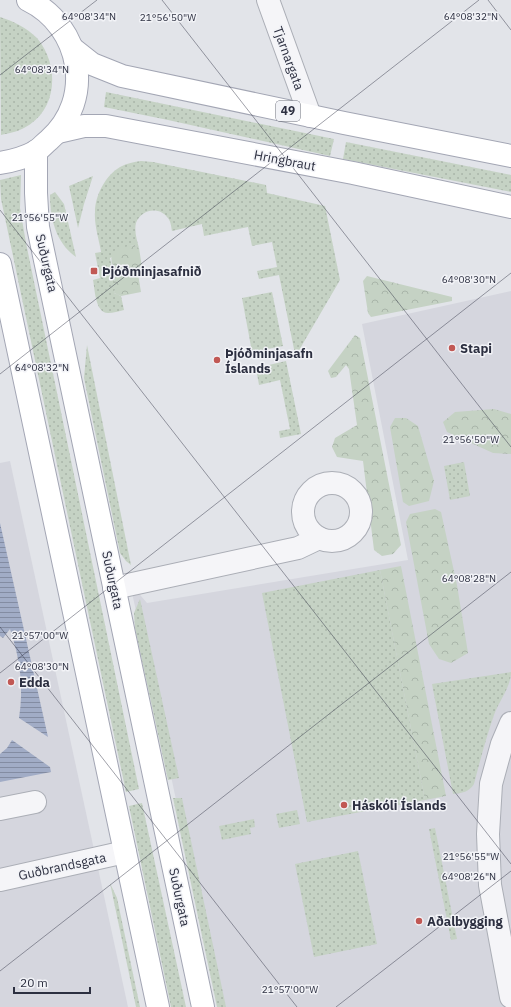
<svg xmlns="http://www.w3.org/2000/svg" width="511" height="1007" viewBox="0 0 511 1007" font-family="'IBM Plex Sans',sans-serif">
<defs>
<pattern id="grass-dots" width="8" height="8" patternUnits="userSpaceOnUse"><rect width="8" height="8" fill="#c5d2c4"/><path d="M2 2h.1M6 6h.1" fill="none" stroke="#a9b5a9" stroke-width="1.8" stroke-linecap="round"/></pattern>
<pattern id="forest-crowns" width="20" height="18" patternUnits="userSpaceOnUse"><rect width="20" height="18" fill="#c5d2c4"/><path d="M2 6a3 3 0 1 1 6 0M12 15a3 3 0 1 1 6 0" fill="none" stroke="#a9b5a9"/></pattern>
<pattern id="water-rules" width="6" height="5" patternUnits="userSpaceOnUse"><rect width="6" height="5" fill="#a1acc6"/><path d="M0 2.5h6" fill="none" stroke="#838ca2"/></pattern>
</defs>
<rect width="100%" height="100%" fill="#e2e4e9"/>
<g fill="#d5d6de">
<path d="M511,291V1007H220L130,583L147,603L408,560L362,324Z"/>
<path d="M10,461L128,1007H0V463Z"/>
</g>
<g fill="url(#grass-dots)">
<path d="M0,17C13,21 27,28 37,38C60,65 58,111 24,128C17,132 9,133 1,135Z"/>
<path d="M106,92L334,139L330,156L168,120L104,107Z"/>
<path d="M346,142L511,175V192L343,159Z"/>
<path d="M141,161L153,162L266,185L267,193L325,206L340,280L298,352L295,354L279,275L259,279L257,271L277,267L272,242L252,246L248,227L204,236L202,224L172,231C171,226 171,221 167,217C158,206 141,210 136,223C134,231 137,241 139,248L132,245L110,258L116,287L114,293L121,296L124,310C119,311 113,313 108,313C95,313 95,289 93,280L100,278L95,253L101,252C99,239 94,225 95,212C95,195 106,175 120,167C127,163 134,162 141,161Z"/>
<path d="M21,175L20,208L26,243L139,789L126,792L1,199L0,180Z"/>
<path d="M93,176L84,204L78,228L69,186Z"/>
<path d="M55,192L64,204L76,257C56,243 50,219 50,195Z"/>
<path d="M272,292L283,346L252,352L242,298Z"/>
<path d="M87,345L131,565L126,561L120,553L84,378Z"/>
<path d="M286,361L301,434L280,438L279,431L290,429L280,380L259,385L256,368Z"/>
<path d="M464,462L470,496L450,500L444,466Z"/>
<path d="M380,570L425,800L307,822L262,593Z"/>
<path d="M140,599L179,778L168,780L135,628L134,613Z"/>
<path d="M511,672C511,687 499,701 494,715C486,738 480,761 474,784C469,792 462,793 453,794L432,684Z"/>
<path d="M173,798H182L226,1007H217Z"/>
<path d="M142,803L186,1007H171L129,806Z"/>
<path d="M297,810L300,824L279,828L276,814Z"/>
<path d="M254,819L255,827L250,828L251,834L222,840L219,826Z"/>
<path d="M435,828L457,939L451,940L429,829Z"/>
<path d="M358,851L377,944L314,957L295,864Z"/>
<path d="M110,883L117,898L140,1007H136Z"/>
</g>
<g fill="url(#forest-crowns)">
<path d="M132,245L139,248L142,267L137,268L141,292L121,296L114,293C118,279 109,266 112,252L118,249Z"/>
<path d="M367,276L452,297V301L371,317L368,313L363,281Z"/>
<path d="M355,335L360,338L401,545L393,554L382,556L374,550L363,461L337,457L332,447L335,438L357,425L349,369L346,365L336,377L331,378L328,371Z"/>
<path d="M494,409L511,414V454L493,453L447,432L443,422L455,412Z"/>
<path d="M395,418H406L418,426L434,481L429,501L409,506L403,502L390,427Z"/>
<path d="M435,509L441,512L457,585L468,653L451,663L439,659L429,644L406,522L410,514Z"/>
<path d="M401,566L446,796L425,800L380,570Z"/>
</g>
<g fill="url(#water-rules)">
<path d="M0,523L48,737L19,718C24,688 20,658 10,629L3,638L0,636Z"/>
<path d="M12,740L50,767L51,772L0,782V754L7,748Z"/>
</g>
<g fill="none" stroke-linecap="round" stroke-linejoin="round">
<defs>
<g id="minor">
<path d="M268,0L310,116"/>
<circle cx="332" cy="512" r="29"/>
<path d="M114,588L298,548L319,538"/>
<path d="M511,723L502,744L491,784L488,834L490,885L511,997"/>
<path d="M0,809L35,802"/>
<path d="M0,880L125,852"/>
</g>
<g id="major">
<path d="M73,49L92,64L122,76L344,123L511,156"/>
<path d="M58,132L84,126H106L353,173L511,207"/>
<path d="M36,151V193L38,227L203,1007"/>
<path d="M0,163C12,161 24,158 35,152C40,149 44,144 49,140C95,100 82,26 28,0"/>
<path d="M0,264L158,1007"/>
</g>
</defs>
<use href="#minor" stroke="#abaeb6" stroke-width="24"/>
<use href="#major" stroke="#a3a6b4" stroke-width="24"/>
<use href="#minor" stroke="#f5f5f8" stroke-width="22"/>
<use href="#major" stroke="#fff" stroke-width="22"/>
</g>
<path fill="none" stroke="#2c2f40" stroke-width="1" stroke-opacity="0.45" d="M162,0L511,447M488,0L511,30M0,75L97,0M0,210L511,864M0,374L479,0M0,627L297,1007M0,673L511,273M0,971L511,572M336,1007L511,871"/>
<g fill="#c15854" stroke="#f2f3f7" stroke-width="1.5">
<rect x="90" y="267" width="8" height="8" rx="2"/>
<circle cx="452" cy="348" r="4"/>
<circle cx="217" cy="360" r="4"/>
<circle cx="11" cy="682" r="4"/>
<circle cx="344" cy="805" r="4"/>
<circle cx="419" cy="921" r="4"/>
</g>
<g text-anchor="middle" stroke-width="3" stroke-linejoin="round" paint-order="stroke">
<rect fill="#f2f3f7" stroke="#676a77" stroke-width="1" x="276" y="101" width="24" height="20" rx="3"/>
<g font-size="12" font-weight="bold" fill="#2c2f40">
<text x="288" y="115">49</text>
</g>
<g font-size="13" fill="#2c2f40" stroke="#f2f3f7">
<text transform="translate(289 58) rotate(70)" y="5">Tjarnargata</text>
<text transform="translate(285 160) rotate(11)" y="5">Hringbraut</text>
<text transform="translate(47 263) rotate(77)" y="5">Suðurgata</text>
<text transform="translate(113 580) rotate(78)" y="5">Suðurgata</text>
<text transform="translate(62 866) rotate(-12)" y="5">Guðbrandsgata</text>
<text transform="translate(180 897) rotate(78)" y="5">Suðurgata</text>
</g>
<g font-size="13" font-weight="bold" fill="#2c2f40" stroke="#f2f3f7" text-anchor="start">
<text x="102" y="276">Þjóðminjasafnið</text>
<text x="460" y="353">Stapi</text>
<text x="225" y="358">Þjóðminjasafn<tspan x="225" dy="15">Íslands</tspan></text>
<text x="19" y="687">Edda</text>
<text x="352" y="810">Háskóli Íslands</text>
<text x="427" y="926">Aðalbygging</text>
</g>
</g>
<g font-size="10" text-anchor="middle" fill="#2c2f40" stroke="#f2f3f7" stroke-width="3" stroke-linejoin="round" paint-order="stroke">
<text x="89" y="20">64°08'34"N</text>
<text x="471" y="20">64°08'32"N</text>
<text x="168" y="21">21°56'50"W</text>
<text x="42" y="73">64°08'34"N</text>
<text x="40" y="221">21°56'55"W</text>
<text x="469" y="283">64°08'30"N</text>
<text x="42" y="371">64°08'32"N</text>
<text x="471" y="443">21°56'50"W</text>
<text x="469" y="582">64°08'28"N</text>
<text x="40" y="639">21°57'00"W</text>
<text x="42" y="670">64°08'30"N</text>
<text x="471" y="860">21°56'55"W</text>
<text x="469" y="880">64°08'26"N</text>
<text x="290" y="993">21°57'00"W</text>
</g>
<path d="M14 987v6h76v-6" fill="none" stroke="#2c2f40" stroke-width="2"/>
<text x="20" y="987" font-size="12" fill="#2c2f40" stroke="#f2f3f7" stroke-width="3" paint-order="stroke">20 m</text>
</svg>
